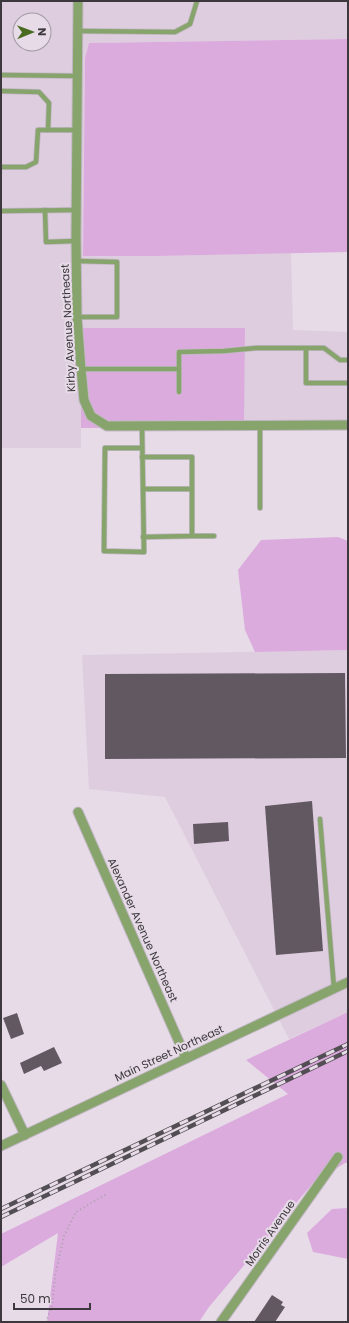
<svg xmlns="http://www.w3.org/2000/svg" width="349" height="1323" viewBox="0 0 349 1323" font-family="Poppins,sans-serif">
<rect width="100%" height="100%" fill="#e6dbe7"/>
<g fill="#decddf" fill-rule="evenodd">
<path d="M1,1H348V39L89,43L85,58L83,256H157L291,253L293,330L348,332V420L244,427V328H81V448H1ZM20,20H44V44H20Z"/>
<path d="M348,650V1012L289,1039L165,797L89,789L82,655Z"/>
</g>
<g fill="#dcabde">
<path d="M348,39V252L157,256H83L85,58L89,43Z"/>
<path d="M81,328H245L244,427L81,428Z"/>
<path d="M338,537L348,541V650L255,652L245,630L238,570L261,540Z"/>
<path d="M348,1012V1163H345L313,1183L209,1307L199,1322H47L58,1233L1,1267V1234L288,1094L246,1060Z"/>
<path d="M348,1208V1259L313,1252L307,1233L332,1209Z"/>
</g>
<g fill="#625862">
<path d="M345,673L346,758L105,759V674Z"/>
<path d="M312,801L323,951L276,955L265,806Z"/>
<path d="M228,822L229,841L194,844L193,824Z"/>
<path d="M17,1013L24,1034L11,1039L3,1018Z"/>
<path d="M54,1047L62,1063L44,1071L41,1066L24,1074L20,1063Z"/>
<path d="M272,1295L283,1302L281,1305L285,1307L275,1322H254Z"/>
</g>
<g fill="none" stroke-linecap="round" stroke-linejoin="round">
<defs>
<g id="service">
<path d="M78,31L175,32L190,24L197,1"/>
<path d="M1,75L78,76"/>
<path d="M1,91L39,92L49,103L48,130"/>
<path d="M1,167H26L36,162L38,130H77"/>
<path d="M45,210L46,242L76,241"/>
<path d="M1,211L76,210"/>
<path d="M76,261L117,262V317H77"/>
<path d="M348,360H340L324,348H306V383H348"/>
<path d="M81,369H179"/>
<path d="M179,392V352L224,351L256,348H306"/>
<path d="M260,425V508"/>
<path d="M142,426L144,552L104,551L105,448H142"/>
<path d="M142,457H192V536L143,537"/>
<path d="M143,489H192"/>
<path d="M192,536H214"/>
<path d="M320,819L334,988"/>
</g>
<g id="minor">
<path d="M78,1L76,236L77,317L81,369L84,400L91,416L107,426L348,425"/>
<path d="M78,812L186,1058"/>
<path d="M1,1085L25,1135"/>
<path d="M1,1146L348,982"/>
<path d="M221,1322L338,1157"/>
</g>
</defs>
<use href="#service" stroke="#c1b7c2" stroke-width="6"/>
<use href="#minor" stroke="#c1b7c2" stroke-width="11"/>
<path stroke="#a9a0aa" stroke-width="2" stroke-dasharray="1 3" stroke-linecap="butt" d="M46,1322L52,1306L55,1276L64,1236L76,1212L107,1194"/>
<use href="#service" stroke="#87a46c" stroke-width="4.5"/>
<use href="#minor" stroke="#87a46c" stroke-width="9"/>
<defs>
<g id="rail">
<path d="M1,1209L348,1044"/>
<path d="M1,1217L348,1051"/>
</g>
</defs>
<use href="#rail" stroke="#534e54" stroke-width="4.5"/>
<use href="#rail" stroke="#e6dbe7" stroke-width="3" stroke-dasharray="9" stroke-linecap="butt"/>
</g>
<g text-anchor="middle" stroke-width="4" stroke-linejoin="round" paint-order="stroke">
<g font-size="11" fill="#3c383d" stroke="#e6dbe7">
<text transform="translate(68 328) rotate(-93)" y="4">Kirby Avenue Northeast</text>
<text transform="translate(143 930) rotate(66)" y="4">Alexander Avenue Northeast</text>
<text transform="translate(169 1053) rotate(-25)" y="4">Main Street Northeast</text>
<text transform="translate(270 1233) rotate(-55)" y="4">Morris Avenue</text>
</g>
</g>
<rect width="349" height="1323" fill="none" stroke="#3c383d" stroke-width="4"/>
<g transform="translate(32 32) rotate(89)"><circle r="19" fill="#e6dbe7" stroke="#a29aa3"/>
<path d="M0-3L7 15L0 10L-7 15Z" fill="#486a21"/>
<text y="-6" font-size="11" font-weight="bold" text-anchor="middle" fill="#3c383d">N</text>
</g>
<path d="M14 1303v6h76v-6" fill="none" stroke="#3c383d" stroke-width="2"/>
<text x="20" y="1303" font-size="12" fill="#3c383d" stroke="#e6dbe7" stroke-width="3" paint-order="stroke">50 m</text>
</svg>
